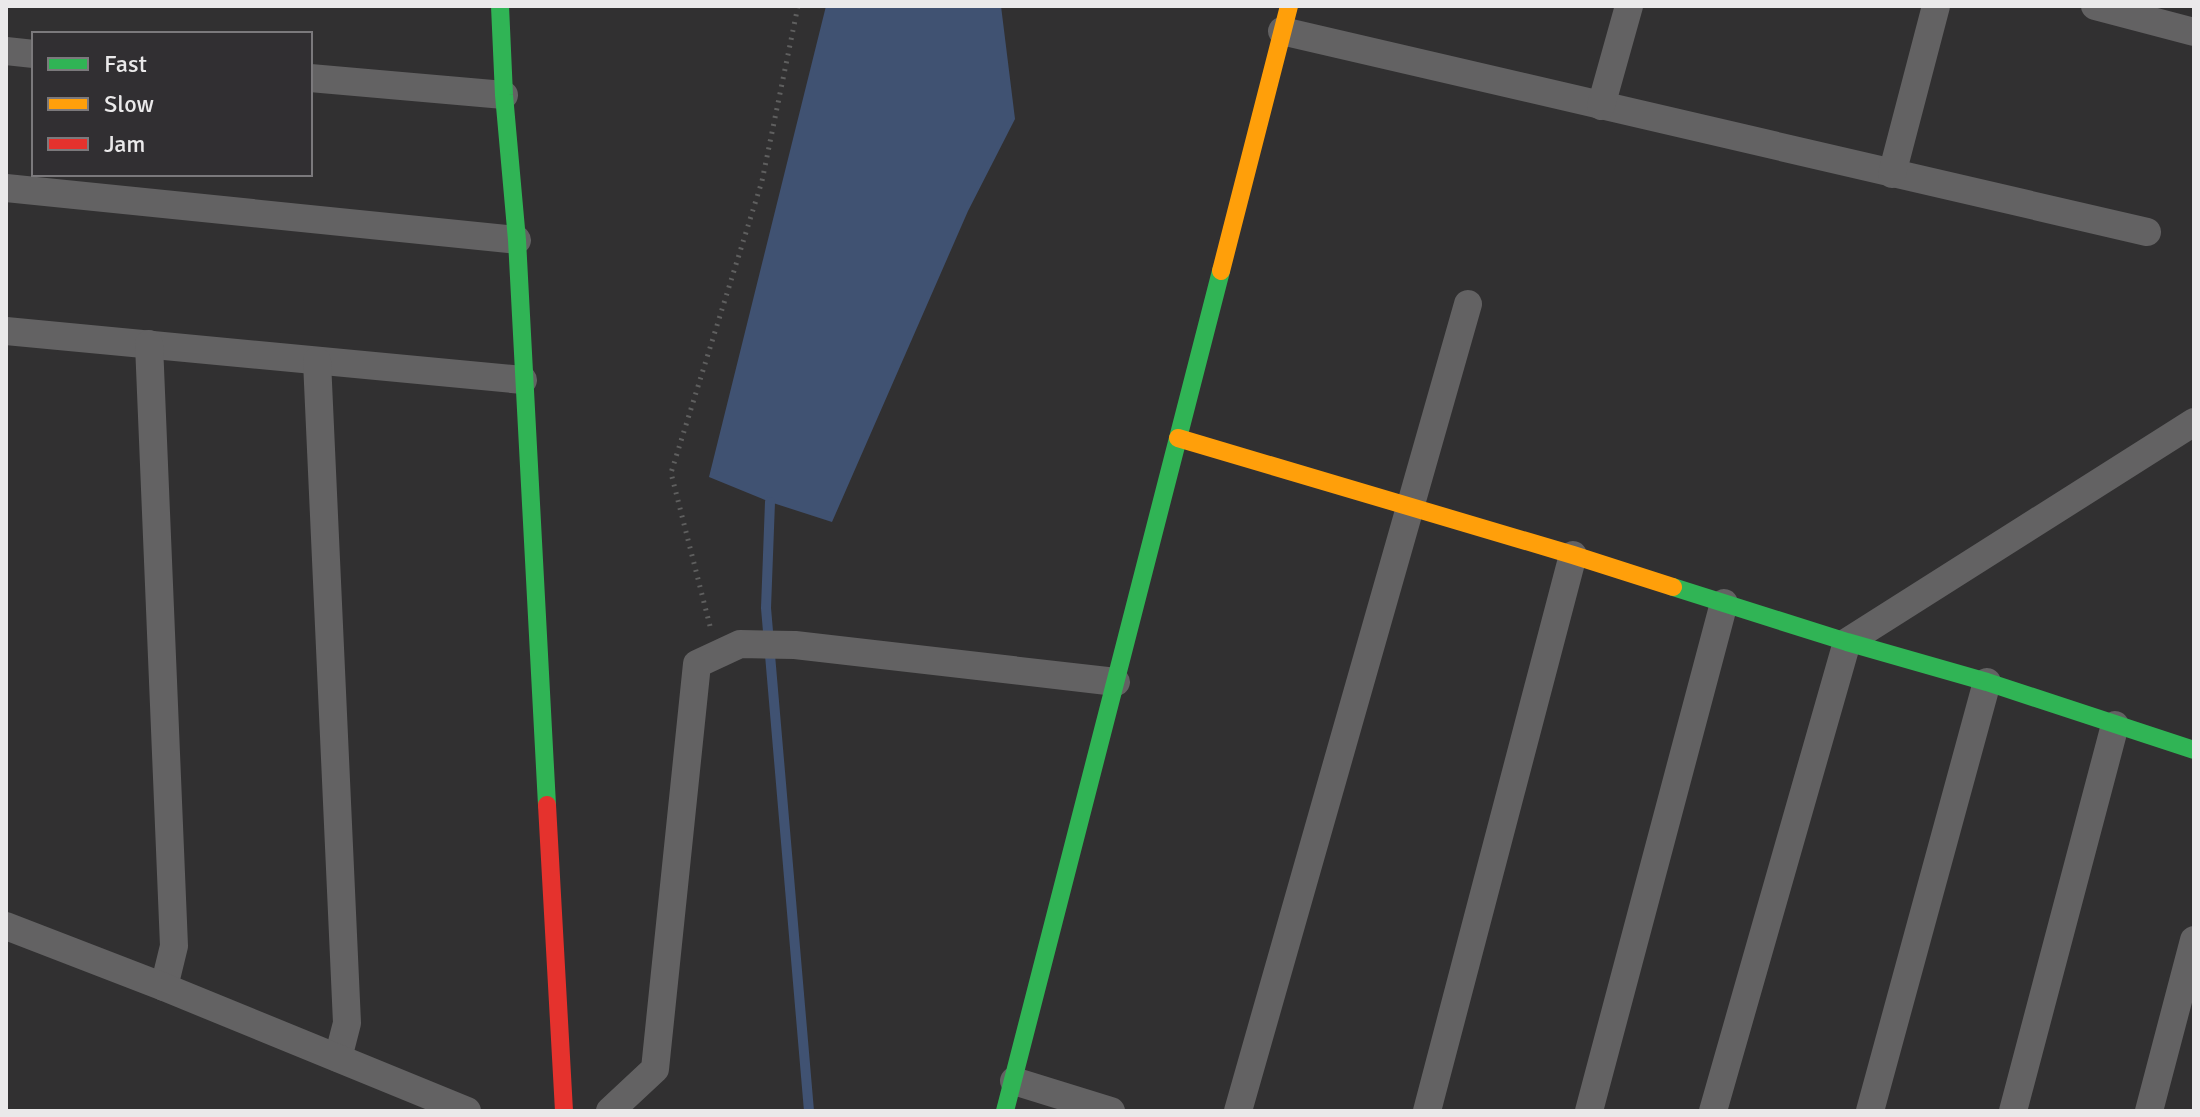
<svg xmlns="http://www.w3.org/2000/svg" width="2200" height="1117" viewBox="0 0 2200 1117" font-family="Signika,sans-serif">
<rect width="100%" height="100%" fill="#313031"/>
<path fill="#405272" d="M826,6H1001L1015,119L968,211L832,522L770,502L709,477Z"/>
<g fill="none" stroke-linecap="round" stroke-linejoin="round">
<path stroke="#405272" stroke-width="10" d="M770,502L766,608L809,1111"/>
<path stroke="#5f5f5f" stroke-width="5" stroke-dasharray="2 6" stroke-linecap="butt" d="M710,626L671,473L762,181L798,6"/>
<g stroke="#636263" stroke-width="28">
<path d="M2095,6L2194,32"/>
<path d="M1282,31L2147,232"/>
<path d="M6,51L34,54"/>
<path d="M310,78L504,95"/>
<path d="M1601,106L1629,6"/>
<path d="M1892,174L1936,6"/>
<path d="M6,188L517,240"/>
<path d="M6,331L523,380"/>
<path d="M149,344L174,946L164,987"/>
<path d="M317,361L347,1023L338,1058"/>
<path d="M6,926L164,987L467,1111"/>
<path d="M1014,1081L1111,1111"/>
<path d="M610,1111L655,1069L697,664L740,644L795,645L1116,682"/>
<path d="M1238,1111L1468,304"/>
<path d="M1427,1111L1573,555"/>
<path d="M1589,1111L1724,603"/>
<path d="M1713,1111L1847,642L2194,422"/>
<path d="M1870,1111L1987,682"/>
<path d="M2013,1111L2115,725"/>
<path d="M2149,1111L2194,940"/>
</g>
<g stroke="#30b455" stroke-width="18">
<path d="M500,6L504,95L517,240L547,805"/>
<path d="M1673,587L1847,642L1987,682L2194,750"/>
<path d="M1005,1111L1221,271"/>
</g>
<g stroke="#ff9f0a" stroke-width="18">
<path d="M1221,271L1289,6"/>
<path d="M1178,438L1573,555L1673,587"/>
</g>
<path stroke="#e5322d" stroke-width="18" d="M547,805L564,1111"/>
</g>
<rect width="2200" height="1117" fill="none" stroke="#eae9ea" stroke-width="16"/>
<rect x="32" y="32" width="280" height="144" fill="#312f32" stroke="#7b797c" stroke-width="2"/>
<rect x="48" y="58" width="40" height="12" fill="#30b455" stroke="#7b797c" stroke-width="2"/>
<text x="104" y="72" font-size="24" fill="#eae9ea">Fast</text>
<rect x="48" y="98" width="40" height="12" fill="#ff9f0a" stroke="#7b797c" stroke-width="2"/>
<text x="104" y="112" font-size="24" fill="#eae9ea">Slow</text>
<rect x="48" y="138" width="40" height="12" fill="#e5322d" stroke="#7b797c" stroke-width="2"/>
<text x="104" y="152" font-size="24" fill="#eae9ea">Jam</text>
</svg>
